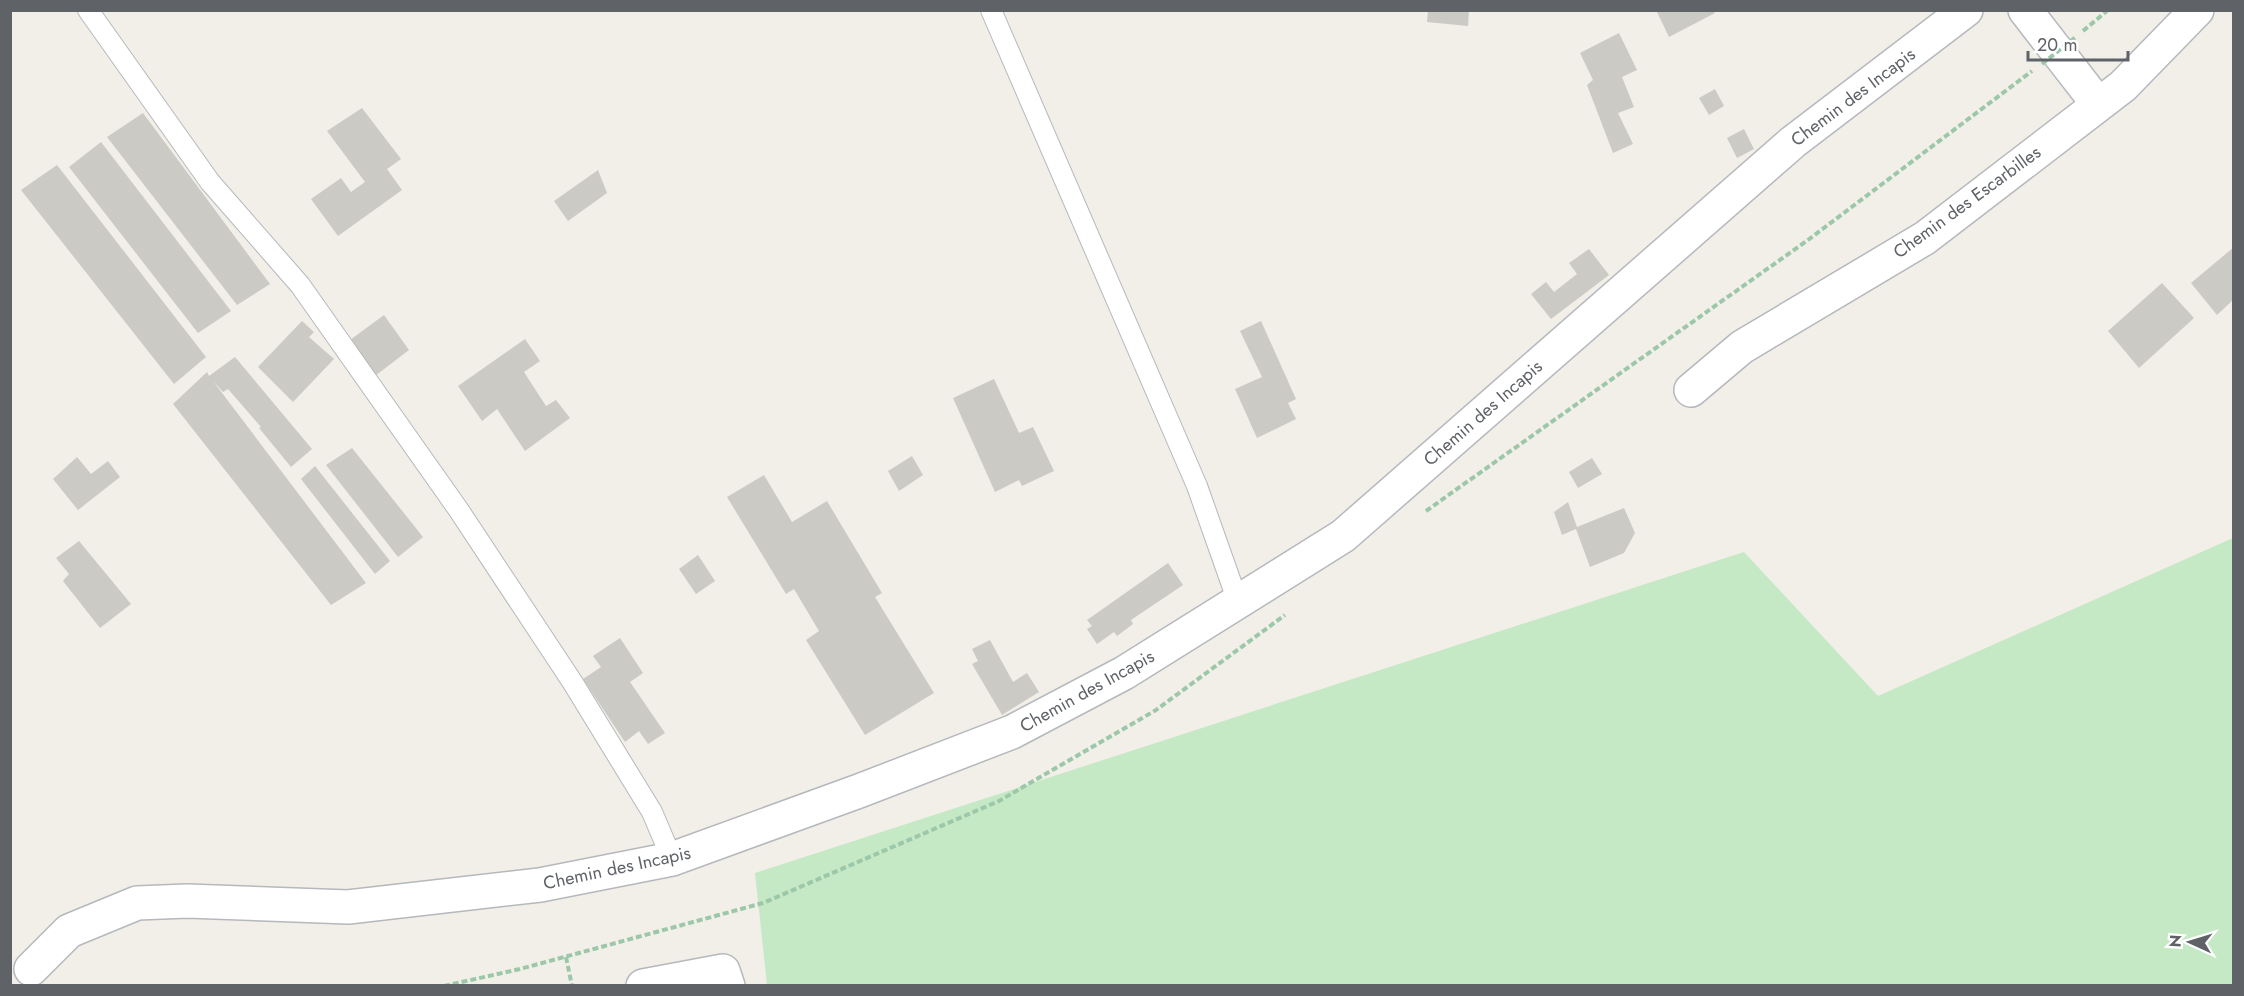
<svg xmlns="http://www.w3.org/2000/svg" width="2244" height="996" viewBox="0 0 2244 996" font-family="Jost,sans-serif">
<rect width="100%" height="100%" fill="#f1efe8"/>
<path fill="#c5e8c5" d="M2233,538V985H767L755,873L1744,552L1878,696Z"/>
<g fill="#cccac5">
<path d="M1428,10H1469L1468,26L1427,22Z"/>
<path d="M1656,10H1713L1715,13L1669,37Z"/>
<path d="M1619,33L1637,70L1622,77L1634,107L1618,113L1633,144L1613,153L1587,85L1593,80L1580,53Z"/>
<path d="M1715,89L1724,106L1709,115L1699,98Z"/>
<path d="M362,108L401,159L387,169L402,190L338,236L311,199L341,178L351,192L365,182L327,131Z"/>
<path d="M143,113L270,284L237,305L107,137Z"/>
<path d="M1744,129L1754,149L1737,158L1727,138Z"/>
<path d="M101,142L231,311L198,333L69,167Z"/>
<path d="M57,165L206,357L174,384L21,190Z"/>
<path d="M598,170L607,193L568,221L554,201Z"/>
<path d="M2234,247V299L2217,315L2191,283Z"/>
<path d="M1589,249L1609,275L1551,319L1531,294L1546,282L1554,292L1577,274L1569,263Z"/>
<path d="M2162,283L2194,318L2139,368L2108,331Z"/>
<path d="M384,315L409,350L371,379L346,343Z"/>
<path d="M302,321L314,332L309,337L334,359L293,402L258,367Z"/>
<path d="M1261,321L1296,399L1288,403L1296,419L1257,438L1235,389L1262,377L1240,331Z"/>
<path d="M525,339L540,361L524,372L546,406L556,400L570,418L525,451L497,409L482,421L458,386Z"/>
<path d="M235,357L312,449L291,467L259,428L261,427L228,389L223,392L213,381L366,583L331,605L173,404L207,372L209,376Z"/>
<path d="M994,379L1019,433L1033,427L1054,471L1022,486L1019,480L995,492L953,398Z"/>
<path d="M352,448L423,537L398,557L326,465Z"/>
<path d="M912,456L923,475L899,491L888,471Z"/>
<path d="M77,457L91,474L108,461L120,477L78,510L53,479Z"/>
<path d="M1592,458L1602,474L1578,488L1569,472Z"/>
<path d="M315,466L390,561L375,574L301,479Z"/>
<path d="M764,475L792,522L827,501L882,593L875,597L934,693L865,735L806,640L819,631L794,589L786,594L727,497Z"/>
<path d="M1568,502L1577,527L1624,508L1635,533L1624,553L1590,567L1576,529L1562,535L1554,512Z"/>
<path d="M79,541L131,604L100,628L63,581L69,574L56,558Z"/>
<path d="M698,555L715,581L696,594L679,569Z"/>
<path d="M1168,563L1183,585L1131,620L1133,624L1117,636L1114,632L1097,644L1087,629L1092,626L1087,620Z"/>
<path d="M620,638L643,673L630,682L665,733L648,744L639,731L625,742L583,679L601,667L593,656Z"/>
<path d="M990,640L1013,682L1027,673L1039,692L1002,715L972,664L978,661L972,649Z"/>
</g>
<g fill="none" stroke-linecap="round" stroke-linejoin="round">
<defs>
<g id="service">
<path d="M88,10L210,182L300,285L458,509L573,683L652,812L672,859"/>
<path d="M991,10L1197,486L1238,602"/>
</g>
<g id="minor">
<path d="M2025,10L2098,104"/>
<path d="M1691,390L1742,347L1925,238L2123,86L2197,10"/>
<path d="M31,969L69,931L137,903L187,901L348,907L540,885L672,859L859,791L1012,732L1124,673L1343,536L1793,142L1966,10"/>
<path d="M643,986L723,971L728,986"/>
</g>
</defs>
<use href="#service" stroke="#b5b8bc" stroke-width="22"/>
<use href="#minor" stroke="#b5b8bc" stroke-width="36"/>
<g stroke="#9cc7a9" stroke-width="4" stroke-dasharray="6 3" stroke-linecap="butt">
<path d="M2083,31L2108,10"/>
<path d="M1426,511L1808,240L2032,71"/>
<path d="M566,957L572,986"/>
<path d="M444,986L520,969L763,903L999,801L1156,710L1285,615"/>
</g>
<use href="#service" stroke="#fff" stroke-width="20"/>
<use href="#minor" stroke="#fff" stroke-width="33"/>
<path stroke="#9cc7a9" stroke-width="4" stroke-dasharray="6 3" stroke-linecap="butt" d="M2042,64L2077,36"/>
</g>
<g text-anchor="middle" stroke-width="6" stroke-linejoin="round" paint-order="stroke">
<g font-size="18" fill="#5f6368" stroke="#fff">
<text transform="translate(1853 97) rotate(-37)" y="6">Chemin des Incapis</text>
<text transform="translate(1967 202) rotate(-36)" y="6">Chemin des Escarbilles</text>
<text transform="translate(1483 413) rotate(-41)" y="6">Chemin des Incapis</text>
<text transform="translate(1087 691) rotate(-29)" y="6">Chemin des Incapis</text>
<text transform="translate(617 868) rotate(-12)" y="6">Chemin des Incapis</text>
</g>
</g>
<rect width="2244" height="996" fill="none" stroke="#5f6368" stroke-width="24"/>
<g transform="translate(2190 942) rotate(274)" stroke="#ffffff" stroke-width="4.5" paint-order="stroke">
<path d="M0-4.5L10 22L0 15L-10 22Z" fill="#5f6368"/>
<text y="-9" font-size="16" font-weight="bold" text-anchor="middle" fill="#5f6368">N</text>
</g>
<path d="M2028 51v9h100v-9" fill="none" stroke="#5f6368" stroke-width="3"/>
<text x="2037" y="51" font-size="18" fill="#5f6368" stroke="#ffffff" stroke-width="4.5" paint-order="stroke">20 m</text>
</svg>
